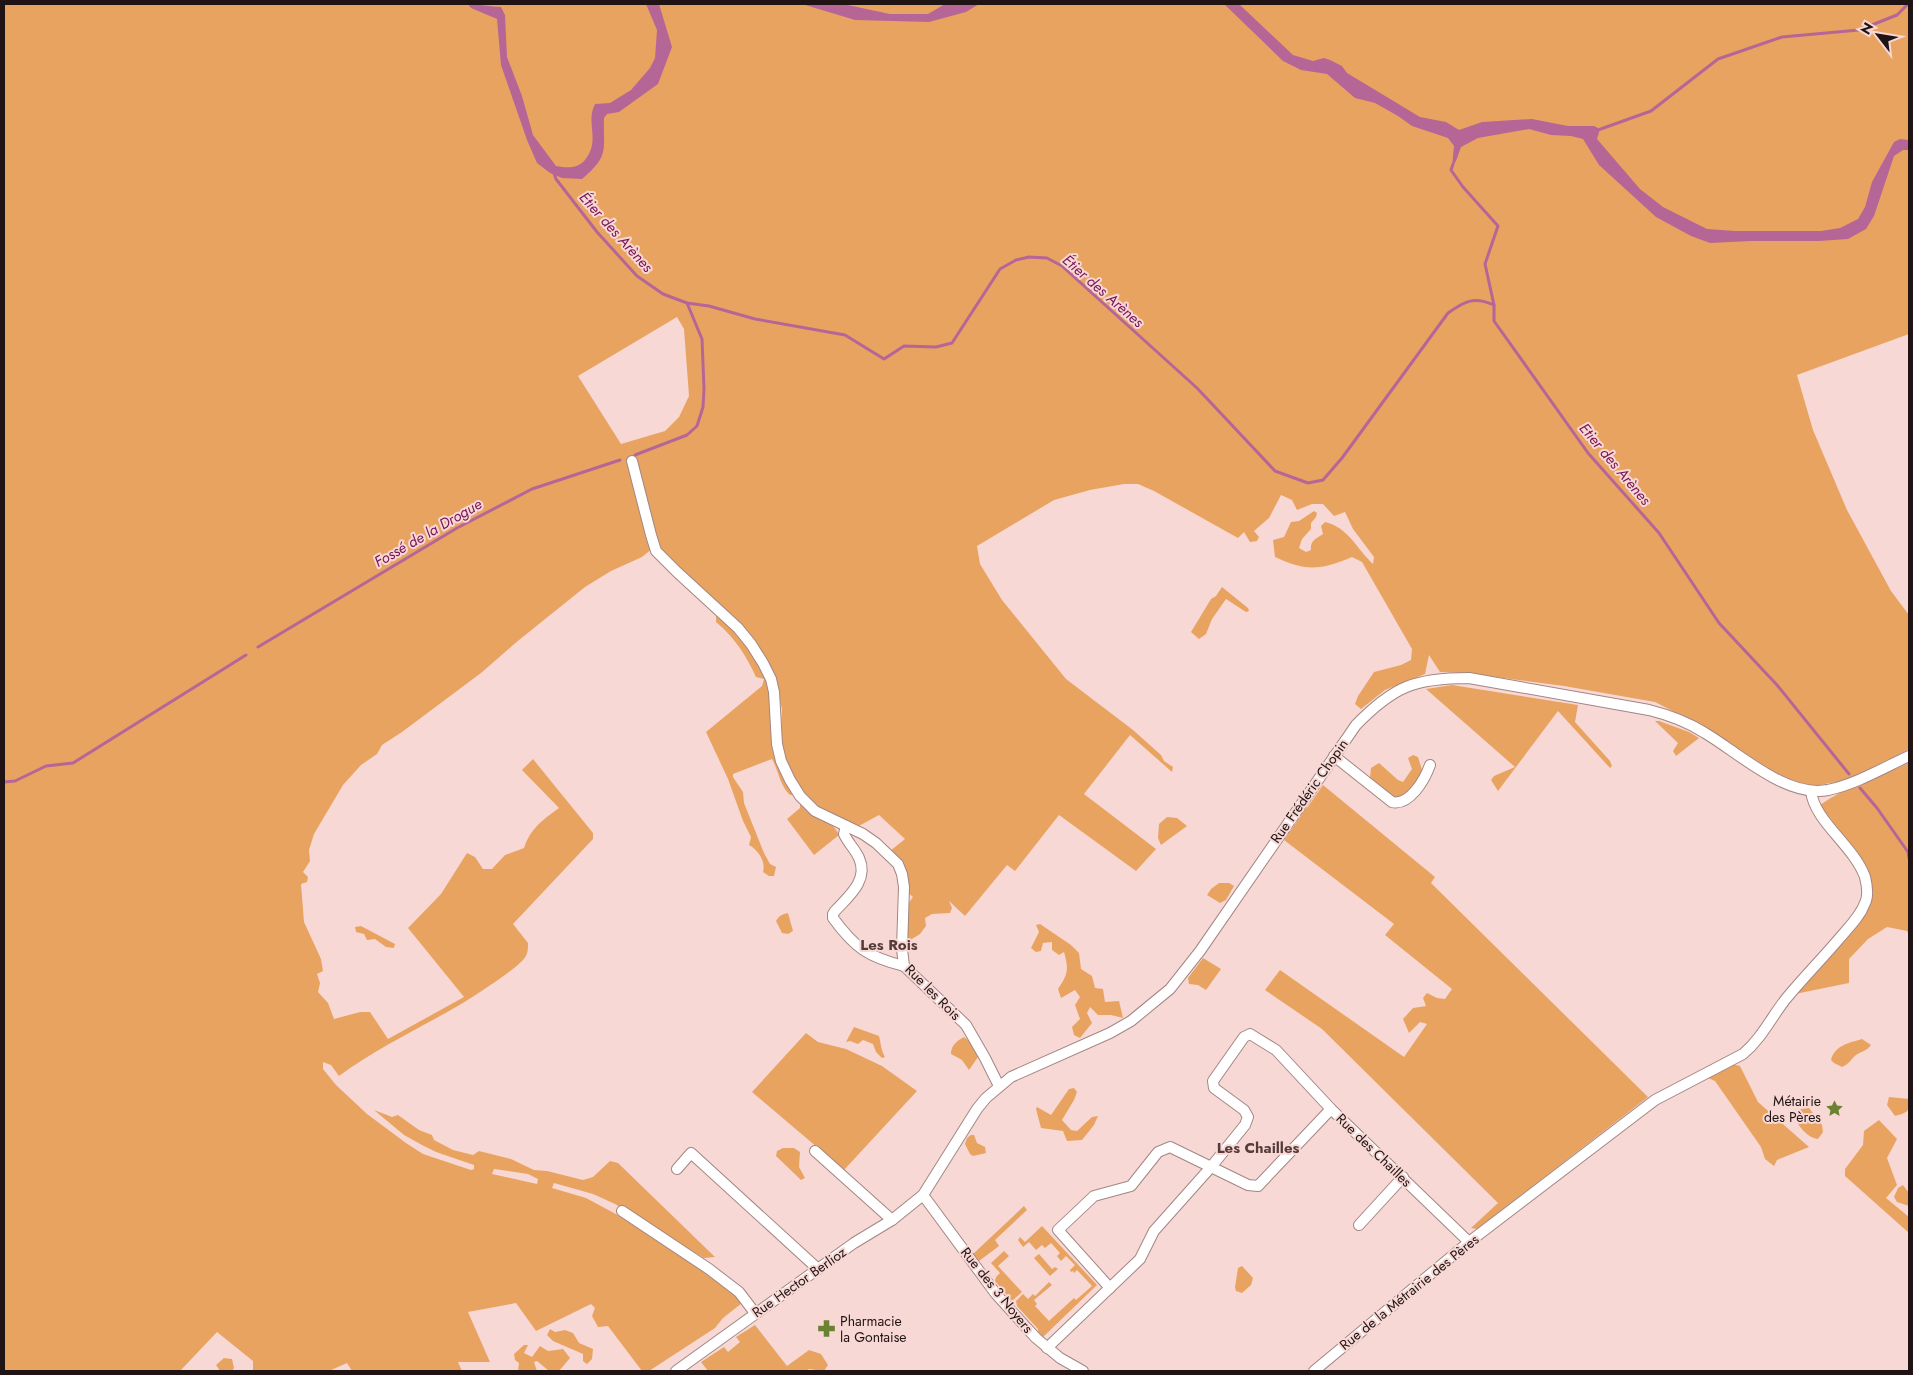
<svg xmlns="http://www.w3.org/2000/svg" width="1913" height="1375" viewBox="0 0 1913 1375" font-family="Jost,sans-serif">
<rect width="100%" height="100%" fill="#f8d8d5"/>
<g fill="#e9a361" fill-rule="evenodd">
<path d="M4,4H1909V334L1797,375L1813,430L1847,510L1891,591L1909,615V749L1856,776L1836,782L1814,786L1799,784L1783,777L1694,722L1655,702L1564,686L1466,673L1440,672L1429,655L1425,674L1385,690L1361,709L1355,704L1358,696L1374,672L1401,665L1411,660L1412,649L1362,562L1352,557C1321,570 1307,572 1275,557L1273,540L1284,537L1291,522L1299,521L1314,511L1317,513L1316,517L1311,523V529L1302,539L1299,548L1306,552L1311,550C1310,540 1316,539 1323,534L1321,526L1325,522C1349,528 1356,548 1373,564L1374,557L1353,529L1345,512L1334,516L1323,504H1312L1297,510L1292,500L1281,495L1269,518L1254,531L1259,537L1257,541L1250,542L1244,532L1238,538L1154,491L1138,484H1124L1090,490L1054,500L977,546L980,564L1002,600L1066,679L1133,730L1161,755L1164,761L1173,767L1172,772L1130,735L1084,794L1156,849L1136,871L1059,815L1015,871L1007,865L965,916L949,901L952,908L950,913L932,914L925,918L926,926L920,934L912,939L909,952L906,951L908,904L913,897L908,893L905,882L909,881L890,851L905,839L879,815L857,827L823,813L804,794L787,766L781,743L782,709L776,683L758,647L653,548L642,557L611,571L585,587L519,640L481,673L402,732L382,745L377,754L361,765L343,785L314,834L309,850L310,861L303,872L308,877L307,882L301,884L304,922L321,959L323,971L317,974L320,983L318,992L328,1003L334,1019L360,1012H370L388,1039L464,997L408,928L441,894L467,853L475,857L483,869H492L505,855L524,848C530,829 542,820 559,808L522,770L533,759L593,833V839L513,924L528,943C528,949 528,955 523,960C513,970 501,978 489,986C442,1019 386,1041 339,1076L331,1065L323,1062V1069L336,1085L367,1114L406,1143L423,1154L471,1170L474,1169V1165L436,1152L422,1145L404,1135L374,1110L392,1117L398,1115L419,1130L432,1135L434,1140L453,1150L473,1155L479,1151L511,1159L534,1170L547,1171L583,1180L593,1177L610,1161L618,1163L715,1257L704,1258L615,1204L593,1194L554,1183L552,1188L586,1198L642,1228L727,1286L742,1303L723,1318L715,1328L649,1371H642L608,1326L598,1327L592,1316L595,1308L591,1304L536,1331L516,1303L468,1312L490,1362H458L462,1371H352L347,1363L329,1371H253V1361L217,1332L180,1371H4ZM677,317L684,329L689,396L679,417L665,431L621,444L578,376ZM494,1169L528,1174L538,1179L537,1184L492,1174Z"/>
<path d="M1222,587L1248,608L1249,611L1246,612L1226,599L1212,619L1206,634L1199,639L1191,632L1211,599L1216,596Z"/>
<path d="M716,615H721L735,630L766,675L770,689L774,729L794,795H790C780,786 779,772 772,759L733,774V777L743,792L744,803L764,853L770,864L776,867L774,876H769L763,872C766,861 758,850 749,845L751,837L743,821L728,779L706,732L762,686L764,679L756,677C746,655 735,638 716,622Z"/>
<path d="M1452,685L1578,705L1575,722L1610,761L1612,766L1610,768L1558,711L1498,791L1491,780L1494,776L1515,767L1426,689Z"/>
<path d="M1655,721H1659L1689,732L1699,738L1676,756L1673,751L1678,743Z"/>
<path d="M1413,755L1418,757L1422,770L1420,778L1403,796L1395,797L1370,779L1371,768L1379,763L1398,780L1403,782L1412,769L1408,758Z"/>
<path d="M1909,763V935L1907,931L1887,927L1868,939L1849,959V983L1795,994L1871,900L1853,848L1820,805C1847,786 1880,776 1909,763Z"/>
<path d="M1323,785L1435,877L1431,883L1648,1097L1477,1229L1471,1228L1498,1203L1322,1029L1265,990L1280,970L1404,1057L1427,1024L1420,1022L1409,1033L1403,1019L1413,1008L1426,1006L1423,998L1427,993L1437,998L1445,999L1452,989L1385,935L1394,924L1284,840L1301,816L1303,810L1307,808Z"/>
<path d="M800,804C810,807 836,825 839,835L814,855L787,819L800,808Z"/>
<path d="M1167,817L1177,818L1187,826L1161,845L1158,838L1159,824Z"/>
<path d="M1219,883H1229L1234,886L1226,900L1220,903L1207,895L1211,889Z"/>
<path d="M788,913L793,931L788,934L782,933L776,921C779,916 782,914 788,913Z"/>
<path d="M1040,924L1071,945L1079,953L1081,969L1092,976L1095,988L1103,989L1105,1002L1119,1001L1123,1018L1111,1015H1098L1090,1007L1087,1013L1092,1023L1080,1038L1074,1035L1072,1027L1080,1019L1075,1005L1080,997L1075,990L1061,998L1058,989C1068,974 1069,970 1064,952L1059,955L1052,950V942L1043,943L1041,951L1036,952L1031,948L1039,932L1036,925Z"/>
<path d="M361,926L395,944L394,948L386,947L375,939L367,940L364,934L356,932L355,927Z"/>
<path d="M1203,958L1221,969L1206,990L1198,985L1189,984L1188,978Z"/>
<path d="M854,1027L879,1036C881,1044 881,1050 885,1057L882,1058L876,1052L873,1044L863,1040L858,1044L850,1041L846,1042Z"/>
<path d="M806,1033L818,1042L846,1049L882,1066L917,1091L844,1170L752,1092Z"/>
<path d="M964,1037L972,1043L978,1057L969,1070L962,1060L951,1054C951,1045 957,1041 964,1037Z"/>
<path d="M1862,1039L1871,1045C1867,1051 1862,1051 1856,1055C1851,1059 1849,1064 1842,1067L1834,1063L1831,1060C1835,1045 1849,1043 1862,1039Z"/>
<path d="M1732,1064L1740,1066L1758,1102L1809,1147L1777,1160L1774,1166L1765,1159L1761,1147L1715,1081L1708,1078Z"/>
<path d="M1074,1088L1077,1092L1074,1100L1062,1120L1071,1130L1077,1131L1092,1117L1098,1116L1094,1125L1082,1140L1067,1141L1063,1131L1041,1128L1036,1109L1037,1107L1051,1115L1069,1089Z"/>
<path d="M1889,1097L1909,1099C1909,1113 1908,1112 1895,1116L1887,1105Z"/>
<path d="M1809,1108L1822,1125L1823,1132L1818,1139C1807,1138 1797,1125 1794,1115L1801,1109Z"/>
<path d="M1879,1120L1897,1139L1887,1158L1897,1185L1886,1198L1909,1217V1233L1845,1176V1169L1863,1145L1864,1131Z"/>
<path d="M971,1135H974L977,1143L985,1147L986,1153L973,1156L970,1154L965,1144L967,1138Z"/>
<path d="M783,1148H794L800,1152L799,1167L805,1178L801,1180L776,1156L777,1151Z"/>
<path d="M1903,1185L1909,1193V1206L1897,1202L1894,1197L1898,1188Z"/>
<path d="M1024,1206L1027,1210L995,1240L999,1246L979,1261L973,1254Z"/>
<path d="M1042,1226L1097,1285L1043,1337L1038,1332V1329L1017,1306L1016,1301L1023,1294L1028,1299L1033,1294L1035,1296L1049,1282L1052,1285L1034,1300L1037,1304L1035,1306L1049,1321L1074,1298L1076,1300L1092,1286L1077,1270L1074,1273L1073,1271L1071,1272L1070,1270L1075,1265L1066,1256L1061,1261L1057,1256L1060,1253L1051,1243L1045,1248L1042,1245L1036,1250L1029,1242L1023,1247L1018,1240L1020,1237L1025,1242Z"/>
<path d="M1004,1251L1009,1256L998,1266L1022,1292L1012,1301L995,1281L996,1277L1000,1273L991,1263Z"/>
<path d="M1039,1254L1052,1269L1055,1267L1058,1269L1050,1276L1034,1258Z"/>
<path d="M1242,1266L1253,1278L1251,1285L1242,1293L1236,1291L1235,1287L1238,1268Z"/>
<path d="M755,1325L787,1366L809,1350L821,1354L828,1365L824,1371L809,1369L806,1371H708L701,1362L724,1347L728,1352L740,1342L736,1337Z"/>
<path d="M550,1329L555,1332L565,1330L573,1333L579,1343L593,1349L592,1359L587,1364L583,1361V1354L553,1341L547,1335Z"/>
<path d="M524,1345H528L524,1353L532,1357L540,1346L548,1351L563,1349L570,1358L559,1371H549L537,1361L534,1362L537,1371H518L519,1363L515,1360L514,1354Z"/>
<path d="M224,1358L232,1359L234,1368L232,1371H220L216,1365Z"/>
</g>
<g fill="#b66696">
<path d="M468,4C480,4 490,7 501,7L505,15L507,57L522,96L533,135L556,166C567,168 577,169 585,160C601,140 585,123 595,104L610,103L631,90L650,68L655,58L657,30L646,4H659L672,47L658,84L619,112L607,114L604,118C603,151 610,155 582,179L562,178L550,173L537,163L527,140L501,65L497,19L471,8Z"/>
<path d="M802,4H843L890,14H928L945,4H979L966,12L929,22L855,20Z"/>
<path d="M1224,4H1239L1293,55L1313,61L1324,58L1330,60L1342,66L1347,73L1420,117L1446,122L1459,130L1482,122L1532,119L1568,126H1594L1600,129L1597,139L1640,189L1663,207L1707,229L1735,231H1821L1840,228L1858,219L1865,207L1872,182L1894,142L1900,139L1909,140V150H1903L1894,156L1874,216L1866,229L1848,239L1819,241H1751L1710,243L1691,236L1656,217L1599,165L1583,139L1571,136L1551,135L1529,129L1478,138L1461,147L1456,161L1452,167L1454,146L1448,138L1412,126L1398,116L1375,103L1355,98L1327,74L1301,70L1283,61Z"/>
</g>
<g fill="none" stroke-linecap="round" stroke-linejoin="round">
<g stroke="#b66696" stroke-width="3">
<path d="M1598,130L1651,111L1718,59L1782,37L1859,30L1897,15L1908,4"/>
<path d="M1453,164L1451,170L1463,187L1498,226L1485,264L1494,305V321L1588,453L1659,533L1719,623L1777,685L1849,774"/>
<path d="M554,173L556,179L597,232L637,276L663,294L687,303L709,306L755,319L845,335L884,359L904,346L936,347L952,343L1000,269L1016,260L1029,257L1047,258L1062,266L1197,388L1275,471L1308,483L1323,480L1342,458L1448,313C1465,301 1474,296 1494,305"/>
<path d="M635,455L687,435L697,426L703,407L704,389L702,339L687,303"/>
<path d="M258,647L457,528L532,489L620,460"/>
<path d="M4,782L15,781L46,766L73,763L246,655"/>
<path d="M1860,788L1877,808L1908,852L1909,858"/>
</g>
<defs>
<g id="minor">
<path d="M632,461L651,535L656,551L677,572L738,628L751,644L763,663L771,679L774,692L777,744L781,761L790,780L800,796L815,811L863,834L876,843L898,864L902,874L904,887L902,949L904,966L966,1025L985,1058L999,1086"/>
<path d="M1334,756L1392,802C1410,806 1425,779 1430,765"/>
<path d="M846,826L844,834C848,843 855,849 859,858C869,880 849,896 835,911L833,914V918C855,948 868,957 904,966"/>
<path d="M815,1151L892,1220"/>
<path d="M677,1169L691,1153L818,1269"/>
<path d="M923,1195L996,1294L1024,1325L1036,1338L1060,1358L1083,1371"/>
<path d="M622,1211L709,1269L739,1292L755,1313"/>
<path d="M1359,1225L1403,1177"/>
<path d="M1110,1288L1058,1230L1094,1196L1131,1186L1158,1152L1170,1147L1248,1185L1258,1186L1331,1109L1469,1242"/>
<path d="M1047,1348L1140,1259L1154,1231L1211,1167L1245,1125L1248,1117L1244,1110L1214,1088L1213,1081L1244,1037L1250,1034L1276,1050L1331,1109"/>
<path d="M676,1371L854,1243L892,1220L923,1195L977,1109L986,1098L1011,1077L1110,1033L1131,1021L1170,989L1200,951L1356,725C1394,686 1415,678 1469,678L1649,710C1669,715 1688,722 1705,733C1739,753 1786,798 1828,790C1856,784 1883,768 1909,756"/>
<path d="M1314,1371L1469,1242L1655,1100L1743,1054C1761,1039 1771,1018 1785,1000C1802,979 1821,960 1838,940C1848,928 1860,917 1865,903C1869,895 1867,885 1865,877C1854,846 1814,821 1811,791"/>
</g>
</defs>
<use href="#minor" stroke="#a28683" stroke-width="12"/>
<use href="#minor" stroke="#fff" stroke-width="10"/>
</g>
<defs>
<symbol id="sight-bare" viewBox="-9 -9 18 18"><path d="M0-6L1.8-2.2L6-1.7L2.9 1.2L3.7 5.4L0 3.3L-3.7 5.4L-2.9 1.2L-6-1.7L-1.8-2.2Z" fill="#6c8233" stroke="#f8d8d5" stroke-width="2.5" paint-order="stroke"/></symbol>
<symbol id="pharmacy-bare" viewBox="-9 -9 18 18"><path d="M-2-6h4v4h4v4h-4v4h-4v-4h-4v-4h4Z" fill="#6c8233" stroke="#f8d8d5" stroke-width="2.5" paint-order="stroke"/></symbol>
</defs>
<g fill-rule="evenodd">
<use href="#sight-bare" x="1822" y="1096" width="25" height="25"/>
<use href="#pharmacy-bare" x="814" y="1316" width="25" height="25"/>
</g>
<g text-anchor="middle" stroke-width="4" stroke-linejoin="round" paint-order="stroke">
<g font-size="14" fill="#1f1413" stroke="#f8d8d5">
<text transform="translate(1309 791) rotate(-55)" y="5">Rue Frédéric Chopin</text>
<text transform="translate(933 992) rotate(45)" y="5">Rue les Rois</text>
<text transform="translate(1374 1150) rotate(44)" y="5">Rue des Chailles</text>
<text transform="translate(799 1282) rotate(-35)" y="5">Rue Hector Berlioz</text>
<text transform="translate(997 1290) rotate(51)" y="5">Rue des 3 Noyers</text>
<text transform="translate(1409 1292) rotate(-39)" y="5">Rue de la Métrairie des Pères</text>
</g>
<g font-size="14" fill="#1f1413" stroke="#f8d8d5" text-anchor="end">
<text x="1821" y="1106">Métairie<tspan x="1821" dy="16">des Pères</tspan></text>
<text x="840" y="1326" text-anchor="start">Pharmacie<tspan x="840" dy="16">la Gontaise</tspan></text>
</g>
<g font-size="15" font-style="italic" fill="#771558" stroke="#f8d8d5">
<text transform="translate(616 232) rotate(48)" y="5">Étier des Arènes</text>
<text transform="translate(1103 291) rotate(41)" y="5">Étier des Arènes</text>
<text transform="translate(1615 464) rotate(50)" y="5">Etier des Arènes</text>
<text transform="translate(428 533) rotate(-30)" y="5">Fossé de la Drogue</text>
</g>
<g font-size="15" font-weight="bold" fill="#553c3a" stroke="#f8d8d5">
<text x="889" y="950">Les Rois</text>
<text x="1258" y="1153">Les Chailles</text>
</g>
</g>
<rect width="1913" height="1375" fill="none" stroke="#1f1413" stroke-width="10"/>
<g transform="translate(1878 35) rotate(301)" stroke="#f8d8d5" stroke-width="4" paint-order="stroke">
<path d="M0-4L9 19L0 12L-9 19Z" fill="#1f1413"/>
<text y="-8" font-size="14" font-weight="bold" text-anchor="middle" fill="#1f1413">N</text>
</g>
</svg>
